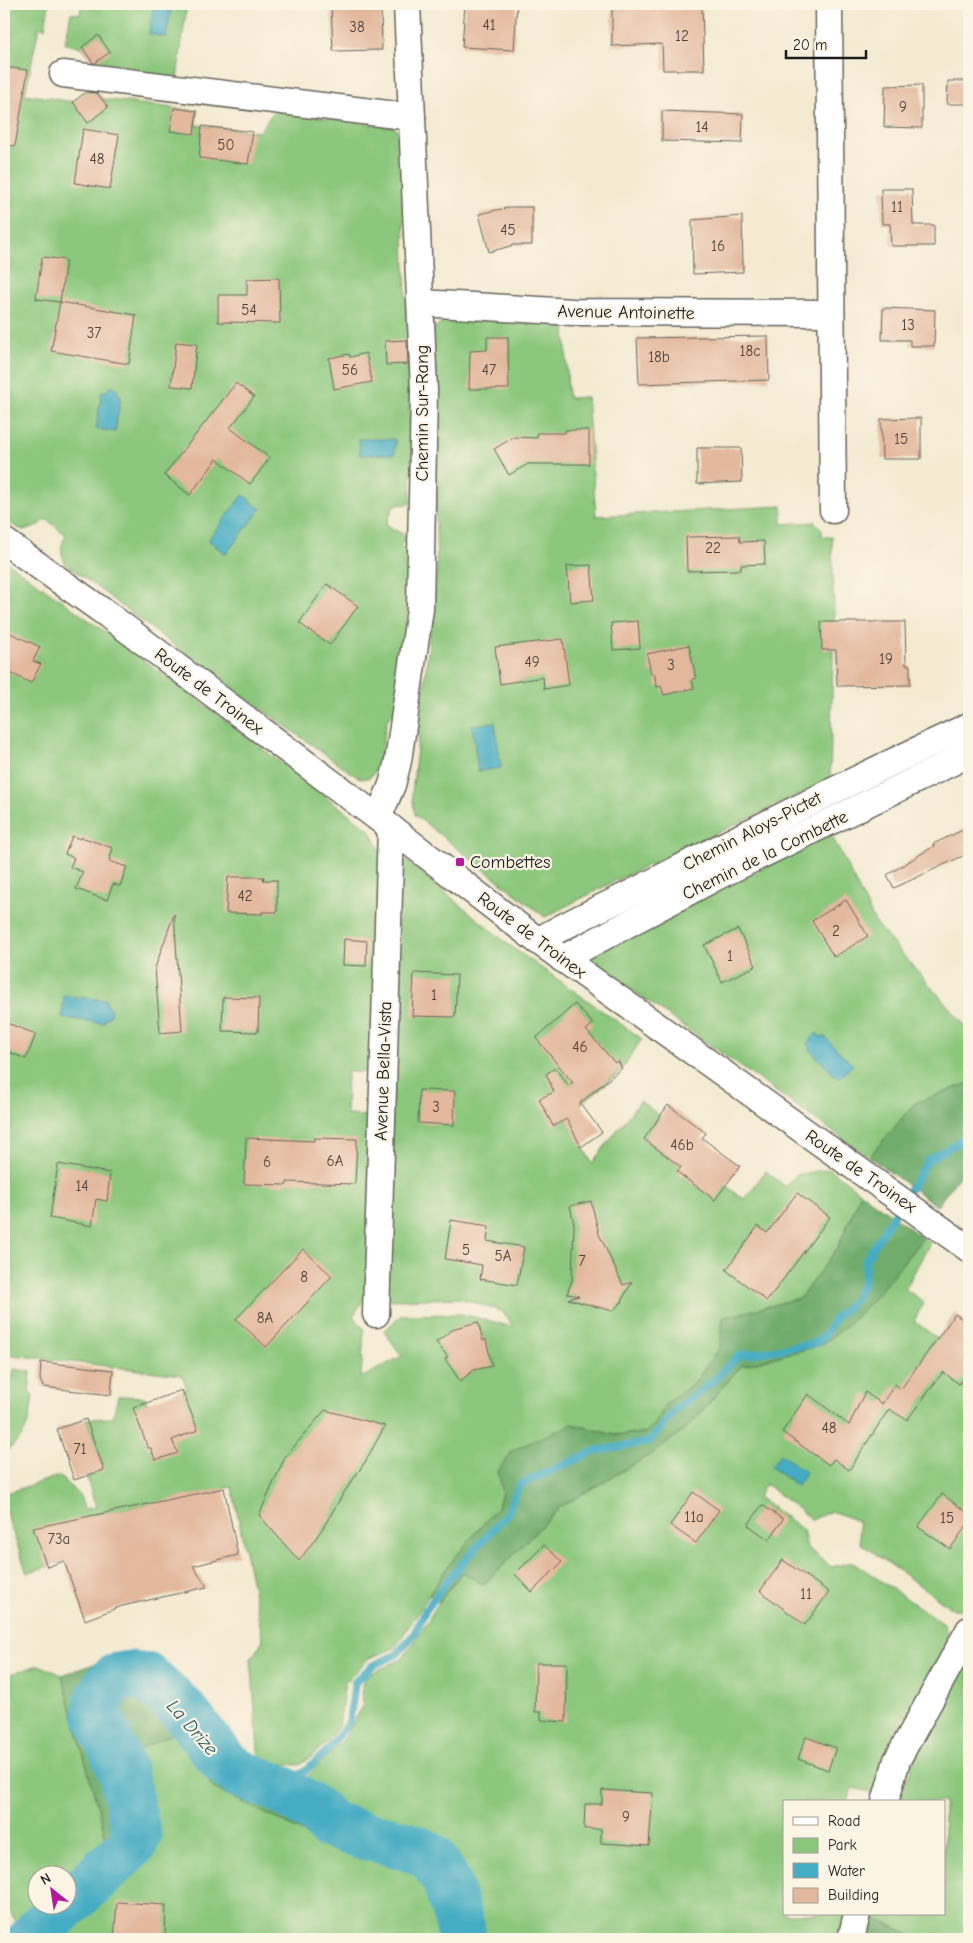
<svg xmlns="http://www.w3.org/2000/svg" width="973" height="1943" viewBox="0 0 973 1943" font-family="'Comic Neue',sans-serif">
<rect width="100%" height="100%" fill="#fcf5e5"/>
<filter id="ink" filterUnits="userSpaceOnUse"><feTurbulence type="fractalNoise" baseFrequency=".02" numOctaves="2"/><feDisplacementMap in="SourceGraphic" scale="10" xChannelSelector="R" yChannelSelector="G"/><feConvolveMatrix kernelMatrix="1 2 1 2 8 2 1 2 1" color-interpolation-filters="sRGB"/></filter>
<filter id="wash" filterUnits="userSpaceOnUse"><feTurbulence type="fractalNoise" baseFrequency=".0096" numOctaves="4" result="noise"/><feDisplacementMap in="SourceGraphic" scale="20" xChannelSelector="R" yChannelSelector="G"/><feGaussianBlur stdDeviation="1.12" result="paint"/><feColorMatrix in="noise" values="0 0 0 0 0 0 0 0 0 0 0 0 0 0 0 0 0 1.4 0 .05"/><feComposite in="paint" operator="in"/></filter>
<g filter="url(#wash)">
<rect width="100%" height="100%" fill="#f3ead1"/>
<g fill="#8bc77c" stroke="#54724c">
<path d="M4,4H49L45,28L39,27L25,94L73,102L93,87L102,99L197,111L196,125L259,132L274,111L394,127L401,134L411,464V504L394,505L386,524L407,537L400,546L413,555L396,711L387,720L378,768L370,777L362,779L353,774L219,679L66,564C60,553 60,546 66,535L46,519C28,534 23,533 4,519Z"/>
<path d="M82,4H187L177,79L98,69L82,47L65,44L71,13L80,14Z"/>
<path d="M448,319L565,324L568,398L587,397L596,516L782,506V524L815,522L822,530V537H832L834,612L830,780L617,880L545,917L415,815L412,793L437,570L432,329Z"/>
<path d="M4,560C129,647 250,739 371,831L383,857L372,1072H347L346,1115L373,1116L368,1293L353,1316L364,1329L361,1378L402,1356L384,1331L401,1315L462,1314L513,1327L503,1312L460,1298L391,1300L383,1290L385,1213L396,1193L389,1188L399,865L407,861L509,945L642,1039L620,1072L566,1116L592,1163L640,1101L660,1116L644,1139L681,1167L677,1172L714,1199L725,1185L744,1199L766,1171L786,1187L796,1175L830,1169L861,1193L837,1249L800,1298L723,1318L720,1347L695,1382L666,1404L656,1423L645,1433L615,1435L572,1424L499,1471L502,1493L498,1506L448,1566L395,1648L369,1658L345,1683L339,1726L327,1742L310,1758L298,1765L259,1762L251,1659L263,1640L232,1487L87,1517L82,1555L27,1573L4,1507V1494L59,1476L80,1496L84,1509L96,1507L86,1476L104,1469L86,1419L113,1418L118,1396L145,1397L150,1413L170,1395L187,1389L182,1375L4,1354Z"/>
<path d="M831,834L876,924L969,1030V1083L915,1103L869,1157L585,957Z"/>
<path d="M923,1238L930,1243L905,1289L924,1302L914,1321L938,1339L955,1314L969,1325V1609H953L860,1543L858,1521L831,1511L812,1520L766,1484L758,1497L803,1530L807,1548L831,1567L853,1562L944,1624L950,1642L894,1735L887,1765L877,1793L852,1788L848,1802H784V1914H845L839,1939H466L461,1887L370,1828L323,1808L302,1782L344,1739L363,1706L362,1685L364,1680L369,1674L402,1659L419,1635L439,1602L462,1572L484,1585L560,1507L653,1453L690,1425L741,1366L821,1345L844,1328L870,1303Z"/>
<path d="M14,1369L31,1372L29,1392L33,1396C29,1423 28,1436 4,1453V1379H12Z"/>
<path d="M969,1653V1939H920L867,1915L944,1914V1802H898L924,1735Z"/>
<path d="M39,1665L62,1675L108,1845L68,1884V1876H38V1906H46L20,1931L4,1900V1676Z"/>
<path d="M179,1731L199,1768L309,1835L357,1845L415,1861C436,1891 442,1902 445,1939H46L151,1831L135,1751Z"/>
</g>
<g fill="#70ac6c" stroke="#466444">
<path d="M969,1083V1163L937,1206L869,1157L915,1103Z"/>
<path d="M861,1193L923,1238L870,1303L844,1328L821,1345L741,1366L690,1425L653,1453L560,1507L484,1585L462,1572L439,1602L429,1595L448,1566L498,1506L502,1493L498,1471L513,1450L572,1424L615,1435L645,1433L656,1423L666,1404L695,1382L720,1347L723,1318L800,1298L837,1249Z"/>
<path d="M129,1655L146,1656L160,1663L183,1683L239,1755L259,1762L279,1777L302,1782L323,1808L370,1828L444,1851L461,1887L466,1939H445C442,1903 436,1891 415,1861L357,1845L309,1835L212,1787L178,1731L135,1752L151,1831L146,1851L46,1939H19L20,1931L46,1906H68V1884L108,1845L62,1675L109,1659Z"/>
<path d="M867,1915L920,1939H862Z"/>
</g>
<g fill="#44acc3" stroke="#306470">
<path d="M154,4H172L166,37L149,34Z"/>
<path d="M4,32L11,33L7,53L4,52Z"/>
<path d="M110,387H115L118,391L117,394L121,395L115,432L96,429L102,391L106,392Z"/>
<path d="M359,439H395V454L360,455Z"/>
<path d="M243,495L261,509L226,554L208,540Z"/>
<path d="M495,722L501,768L478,771L472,725Z"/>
<path d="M64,996L107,1000L106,1005L111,1009L110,1016L105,1019L104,1023L62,1018Z"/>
<path d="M817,1033L822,1038L824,1036L853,1065L838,1079L810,1050L811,1048L807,1043Z"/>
<path d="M780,1454L806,1472L797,1486L771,1467Z"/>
</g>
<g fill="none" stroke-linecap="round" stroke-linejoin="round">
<path stroke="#44acc3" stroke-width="8" d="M280,1789L305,1771L325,1753L338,1737L349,1722L355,1682L372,1666L397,1654L414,1634L425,1611L451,1576L507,1514L519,1485L595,1451L649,1442L677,1408L712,1382L739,1356L815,1343L825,1335L836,1317L855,1300L864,1281L866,1259L928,1160L969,1136"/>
<g stroke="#44acc3" stroke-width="49">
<path d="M68,1904L129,1848L134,1842L137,1835L122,1770L97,1714L98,1702L108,1684L117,1677L131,1675L146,1677L182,1709L225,1763L240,1774L280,1789L318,1812L328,1824L361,1835L390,1841L421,1851L432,1858L446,1880L461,1929L460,1939"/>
<path d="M32,1939L41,1928L65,1906"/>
</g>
</g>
<g id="blocks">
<g fill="#e3b89d">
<path d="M331,4H381L382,50L333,51Z"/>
<path d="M465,4H517L514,50L462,47Z"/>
<path d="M612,4H702L704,70H663L662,44L612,46Z"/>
<path d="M98,35L110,52L95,63H93L82,47Z"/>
<path d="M4,67L28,70L15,146L4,145Z"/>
<path d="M948,81H969V104H947Z"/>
<path d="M922,85V128L884,127L885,86Z"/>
<path d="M86,92L97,93L108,107L88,123L73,102Z"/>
<path d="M174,108L197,111L194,134L170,131Z"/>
<path d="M662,111L743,114L742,143L662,141Z"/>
<path d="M202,126L253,132L248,164L199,158Z"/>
<path d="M83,129L119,135L110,189L75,183Z"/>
<path d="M881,189H912L913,225H934V246H891L890,224H882Z"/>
<path d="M510,207H532V245H514L489,252L479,214Z"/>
<path d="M742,216L743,272L693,274L692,220Z"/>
<path d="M42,257L66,260L60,302L36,299Z"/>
<path d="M279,278L280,323L218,322V295H247V279Z"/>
<path d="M60,302L136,315L129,364L51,351Z"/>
<path d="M883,308L935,310L934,346H910V340H882Z"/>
<path d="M768,336L769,380L639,384L637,338Z"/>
<path d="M487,337H508L509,389H469L470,351L487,350Z"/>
<path d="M407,340L408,364L386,365L385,341Z"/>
<path d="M176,342L197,344L192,388L171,386Z"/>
<path d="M366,353L372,382L334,389L329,358L349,354L350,357Z"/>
<path d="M236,383L254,397L230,428L270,458L250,484L217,459L190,495L164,475Z"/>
<path d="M921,418V459H882L881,419Z"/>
<path d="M565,430H589V464H528L509,475L494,449L514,437L537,438V433H565Z"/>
<path d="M697,448H741L742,482L697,484Z"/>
<path d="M739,536L740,542L764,541L765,564L741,565V570L687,571L686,537Z"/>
<path d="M591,565L594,600L570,602L567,566Z"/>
<path d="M327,584L358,606L330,645L299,623Z"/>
<path d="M638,621L640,648L613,650L611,623Z"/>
<path d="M821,622H905L906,665H910V685L837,686L836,650H822Z"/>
<path d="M4,630L40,647L33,661L41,664L31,683L4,670Z"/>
<path d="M563,639L569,685L544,689L543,677L500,684L495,647Z"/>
<path d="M689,645L696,679H692L694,688L664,695L661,686L657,687L654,673L651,674L647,654Z"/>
<path d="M969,827V853L894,888L887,875L934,846L933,844Z"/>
<path d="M72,836L80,839L81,837L113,848L109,861L127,867L120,886L113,884L107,900L76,889L83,872L70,867L74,858L65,854Z"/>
<path d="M228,877H264L263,880H277V912H262V914L226,913Z"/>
<path d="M846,900L868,936L834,957L812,921Z"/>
<path d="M174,914L182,1031L160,1033L155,968Z"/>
<path d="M738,929L756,966L722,982L704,945Z"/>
<path d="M344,939L367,941L366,966L343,965Z"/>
<path d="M414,973L457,975L455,1017L412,1016Z"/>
<path d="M223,997L259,998L258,1032L222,1031Z"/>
<path d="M575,1004L593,1024L586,1030L615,1063L618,1061L622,1068L580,1103L602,1132L581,1147L567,1119L553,1126L539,1099L554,1092L546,1074L555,1068L568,1085L573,1083L536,1038Z"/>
<path d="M4,1022L36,1034L26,1059L4,1050Z"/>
<path d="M419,1090L455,1091L454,1125L418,1123Z"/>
<path d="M668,1105L706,1133L702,1138L740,1166L715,1200L677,1172L681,1167L644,1139Z"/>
<path d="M246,1138L314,1141V1138L357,1139L355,1184L287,1182V1185L244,1184Z"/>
<path d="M58,1164L110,1173L107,1201L96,1199L92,1226L50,1218Z"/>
<path d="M797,1193L830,1217L767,1301L726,1270L758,1226L767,1233Z"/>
<path d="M591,1201L599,1234L623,1285L632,1282L623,1298L622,1303H620L613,1311L568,1299L579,1296L567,1294L572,1280L574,1224L570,1206Z"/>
<path d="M451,1220L489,1226L487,1241L524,1247L517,1285L480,1279L482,1265L445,1259Z"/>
<path d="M303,1249L332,1276L266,1347L236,1319Z"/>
<path d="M955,1314L969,1324V1370L959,1384L943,1372L907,1420L889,1409L849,1470L834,1459L829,1465L782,1432L808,1394L849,1425L865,1392L882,1404L895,1384L901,1389Z"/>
<path d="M478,1322L483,1341L486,1339L492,1366L474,1370L460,1381L445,1359L448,1357L436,1342L455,1328Z"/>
<path d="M41,1362L113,1370L111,1395L43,1387L40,1379Z"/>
<path d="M182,1390L198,1430L172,1440L178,1453L155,1460L151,1448H148L133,1408Z"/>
<path d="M325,1410L385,1426L365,1462L343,1494L323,1528L299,1561L259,1515L285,1457Z"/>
<path d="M86,1419L104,1470L74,1480L57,1429Z"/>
<path d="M224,1488L238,1555L193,1566L207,1587L122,1606L85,1620L64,1561L47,1567L33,1528Z"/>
<path d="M693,1492L719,1510L696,1543L670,1525Z"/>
<path d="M942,1494L969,1514V1522L950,1549L918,1527Z"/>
<path d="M762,1505L783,1519L769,1540L748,1525Z"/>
<path d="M544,1545L562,1562L532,1592L515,1574Z"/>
<path d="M783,1560L829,1592L805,1625L760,1591Z"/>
<path d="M536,1663H567L566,1722L541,1720V1712H535Z"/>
<path d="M806,1737L836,1748L828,1770L798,1759Z"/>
<path d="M602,1790L653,1793L649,1846L601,1843V1829H584L585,1804H602Z"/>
<path d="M117,1902L166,1905L165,1939H114Z"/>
</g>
</g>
</g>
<g filter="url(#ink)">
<use href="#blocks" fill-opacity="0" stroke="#67645b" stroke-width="1"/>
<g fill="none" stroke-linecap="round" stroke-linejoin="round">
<defs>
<g id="minor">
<path d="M829,4L833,510"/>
<path d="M63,74L412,117"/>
<path d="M421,303L573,312L831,313"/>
<path d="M4,541L108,615L378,818L538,941L969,1249"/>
<path d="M378,818L392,785L398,761L420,609L424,390L407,4"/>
<path d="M538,941C574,919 612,904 649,884C755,829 861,776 969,726"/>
<path d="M562,959L720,875L969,754"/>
<path d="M376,1314L391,828"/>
<path d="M885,1802L897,1760L969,1630"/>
<path d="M851,1939L857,1914"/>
</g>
</defs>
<use href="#minor" stroke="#67645b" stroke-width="29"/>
<use href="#minor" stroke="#fff" stroke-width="26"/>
</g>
</g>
<rect fill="#b5179e" stroke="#fcf5e5" stroke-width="2" x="455" y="857" width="10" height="10" rx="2.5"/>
<g text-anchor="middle" stroke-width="4.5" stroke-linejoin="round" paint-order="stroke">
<g font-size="15" fill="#4e433c">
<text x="489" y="30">41</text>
<text x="357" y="32">38</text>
<text x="682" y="41">12</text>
<text x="903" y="112">9</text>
<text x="702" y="132">14</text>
<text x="226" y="150">50</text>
<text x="97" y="164">48</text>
<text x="897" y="212">11</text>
<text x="508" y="235">45</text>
<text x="718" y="251">16</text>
<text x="249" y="315">54</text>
<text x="908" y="330">13</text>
<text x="94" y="338">37</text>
<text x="750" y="356">18c</text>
<text x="659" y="362">18b</text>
<text x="350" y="375">56</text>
<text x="489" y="375">47</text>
<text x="901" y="444">15</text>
<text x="713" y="553">22</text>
<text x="886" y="664">19</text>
<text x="532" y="667">49</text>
<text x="671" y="670">3</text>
<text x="245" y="901">42</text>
<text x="836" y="936">2</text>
<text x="730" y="961">1</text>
<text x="434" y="1000">1</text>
<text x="580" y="1052">46</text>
<text x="436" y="1112">3</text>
<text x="682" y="1150">46b</text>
<text x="335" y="1166">6A</text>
<text x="267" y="1167">6</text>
<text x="82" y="1191">14</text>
<text x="466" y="1255">5</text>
<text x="503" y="1261">5A</text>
<text x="582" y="1266">7</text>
<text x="304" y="1282">8</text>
<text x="265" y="1323">8A</text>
<text x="829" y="1433">48</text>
<text x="80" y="1454">71</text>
<text x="694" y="1522">11a</text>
<text x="947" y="1523">15</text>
<text x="59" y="1544">73a</text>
<text x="806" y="1599">11</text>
<text x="626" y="1822">9</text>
</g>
<g font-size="18" fill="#1c1c1c" stroke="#fcf5e5">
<text transform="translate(626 312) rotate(1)" y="6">Avenue Antoinette</text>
<text transform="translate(422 413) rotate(-90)" y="6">Chemin Sur-Rang</text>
<text transform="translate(209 691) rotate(37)" y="6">Route de Troinex</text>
<text transform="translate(752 831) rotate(-27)" y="6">Chemin Aloys-Pictet</text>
<text transform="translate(765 855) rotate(-26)" y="6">Chemin de la Combette</text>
<text transform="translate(532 935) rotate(37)" y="6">Route de Troinex</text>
<text transform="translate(383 1071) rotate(-88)" y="6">Avenue Bella-Vista</text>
<text transform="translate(861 1171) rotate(35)" y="6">Route de Troinex</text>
</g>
<g font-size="18" fill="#1c1c1c" stroke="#fcf5e5" text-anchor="start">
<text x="470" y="868">Combettes</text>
</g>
<g font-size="19" font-style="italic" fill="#2e5d67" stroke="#fcf5e5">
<text transform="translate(193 1727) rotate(49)" y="7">La Drize</text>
</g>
</g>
<rect width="973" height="1943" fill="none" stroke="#fcf5e5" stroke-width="20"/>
<rect x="783" y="1800" width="162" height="115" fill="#fcf5e5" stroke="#a29e95"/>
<rect x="793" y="1817" width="25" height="8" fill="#ffffff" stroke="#a29e95"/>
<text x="828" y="1826" font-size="15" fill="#1c1c1c">Road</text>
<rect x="793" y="1838" width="25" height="15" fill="#8bc77c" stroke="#a29e95"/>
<text x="828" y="1850" font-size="15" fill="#1c1c1c">Park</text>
<rect x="793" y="1863" width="25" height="15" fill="#44acc3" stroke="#a29e95"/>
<text x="828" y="1876" font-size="15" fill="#1c1c1c">Water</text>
<rect x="793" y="1888" width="25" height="15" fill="#e3b89d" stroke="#a29e95"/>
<text x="828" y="1900" font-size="15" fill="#1c1c1c">Building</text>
<g transform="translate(52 1890) rotate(330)"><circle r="24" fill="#fcf5e5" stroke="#a29e95"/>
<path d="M0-4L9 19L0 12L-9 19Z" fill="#b5179e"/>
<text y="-8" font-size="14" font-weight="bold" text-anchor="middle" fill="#1c1c1c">N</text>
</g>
<path d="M786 50v8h80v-8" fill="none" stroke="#1c1c1c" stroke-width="2.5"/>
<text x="793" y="50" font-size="15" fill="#1c1c1c" stroke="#fcf5e5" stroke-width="4" paint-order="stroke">20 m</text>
</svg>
